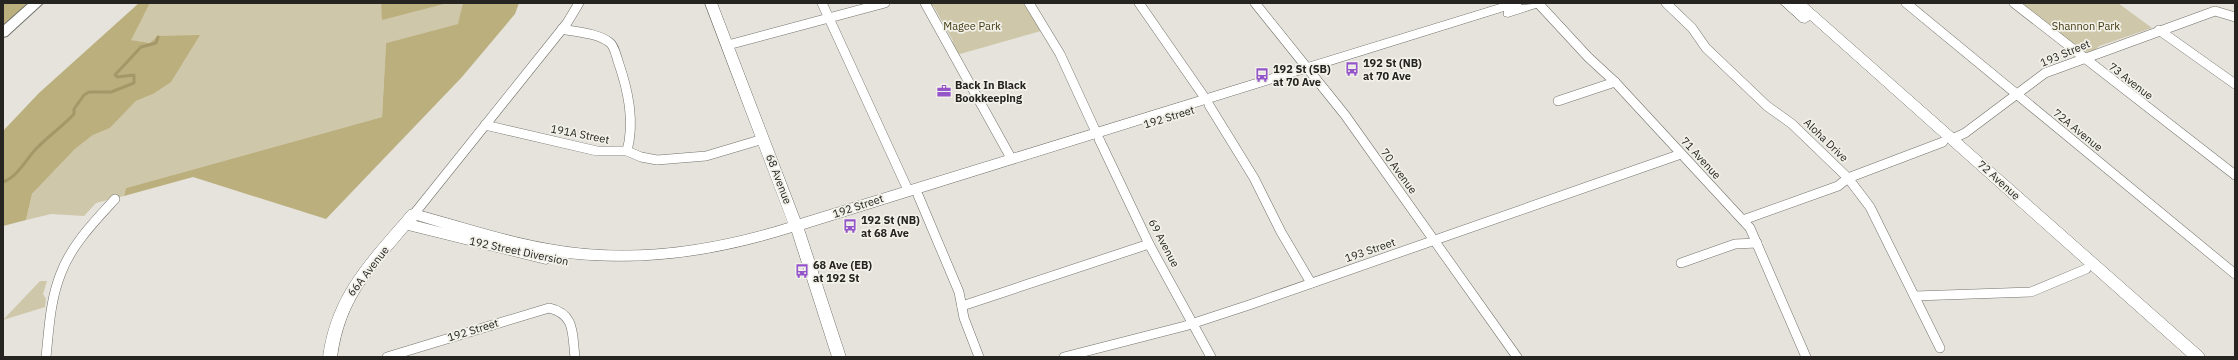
<svg xmlns="http://www.w3.org/2000/svg" width="2238" height="360" viewBox="0 0 2238 360" font-family="'IBM Plex Sans',sans-serif">
<rect width="100%" height="100%" fill="#e5e3dc"/>
<g fill="#cfc7a9">
<path d="M150,3H381L383,19L448,3H463L459,24L386,43L382,117L126,188L124,196L96,203L84,216L51,214L26,220L32,194L75,149L93,135L110,128L136,101L153,94L150,43L130,40Z"/>
<path d="M928,3H1023L1041,31L960,54L955,51L952,44L953,41L934,7Z"/>
<path d="M2021,3H2118L2152,28L2099,46C2094,53 2087,53 2080,50Z"/>
<path d="M40,281H47L43,294L46,299L45,307L3,320Z"/>
</g>
<g fill="#bbaf7e">
<path d="M3,3H29L3,26Z"/>
<path d="M139,3H150L131,40L150,43L158,36L200,35L171,82L153,94L136,101L110,128L93,135L75,149L32,194L26,220L3,226V131L39,93Z"/>
<path d="M381,3H448L382,20Z"/>
<path d="M463,3H519L515,14L462,77L326,219L193,177L124,196L126,188L382,117L386,43L458,24Z"/>
</g>
<g fill="none" stroke-linecap="round" stroke-linejoin="round">
<path stroke="#a49868" stroke-width="3" d="M3,182C17,177 25,161 35,150C47,137 62,127 74,114V109L84,95L89,92H111L134,83V75L117,77L115,75L141,47L156,43L158,37"/>
<defs>
<g id="street">
<path d="M822,3L908,190"/>
<path d="M925,3L1011,158"/>
<path d="M1029,3L1060,54L1096,132"/>
<path d="M1139,3L1205,98"/>
<path d="M1255,3L1345,115L1517,357"/>
<path d="M1538,3L1588,57L1615,82L1750,228L1806,357"/>
<path d="M1666,3L1692,28L1706,48L1767,106L1792,124L1848,178L1870,207L1940,348"/>
<path d="M1906,3L2235,274"/>
<path d="M2014,3L2235,175"/>
<path d="M562,29C576,32 597,33 609,42C614,45 616,55 618,61C628,90 635,121 627,151"/>
<path d="M2159,30L2235,84"/>
<path d="M728,45L885,3"/>
<path d="M1558,101L1615,82"/>
<path d="M1209,105L1254,178L1281,232L1311,283"/>
<path d="M485,125L597,151H627L641,157L657,160L706,156L763,139"/>
<path d="M1099,139L1149,244L1211,357"/>
<path d="M1952,139L1965,133L2045,73L2215,11L2235,17"/>
<path d="M918,195L959,292L964,318L979,357"/>
<path d="M414,214L567,23L579,3"/>
<path d="M1743,220L1838,186L1848,178L1943,142"/>
<path d="M1681,263L1735,244L1757,243"/>
<path d="M1915,296L2031,292L2086,269"/>
<path d="M962,306L1149,244"/>
<path d="M46,357C49,329 50,300 61,273C72,244 95,221 115,199"/>
<path d="M387,357L549,308C576,314 572,335 575,357"/>
<path d="M1064,357L1185,326L1249,305L1681,154"/>
</g>
<g id="secondary">
<path d="M705,3H717L800,219L1503,3H1522L1521,5L1544,3L1542,6L1508,17L1504,16V11L804,229L846,357H832L792,232C713,257 635,268 552,256L551,262L546,264L408,230C372,273 345,299 337,357H323C332,292 368,258 409,210L414,209C459,221 503,236 549,244C630,259 711,247 788,223ZM417,220L443,228L416,221Z"/>
<path d="M1780,3H1806L2203,353L2205,357H2188L1810,20L1805,23L1801,22Z"/>
</g>
<path id="primary" d="M29,3H43L7,36L3,37V26Z"/>
</defs>
<use href="#street" stroke="#73726b" stroke-width="10"/>
<use href="#secondary" stroke="#73726b" stroke-width="1"/>
<use href="#primary" stroke="#73726b" stroke-width="2"/>
<use href="#street" stroke="#fff" stroke-width="9"/>
<use href="#secondary" fill="#fff" fill-rule="evenodd"/>
<use href="#primary" fill="#fff" fill-rule="evenodd"/>
</g>
<defs>
<symbol id="bus-bare" viewBox="-9 -9 18 18"><path d="M-5-6H5V4H4V6H2V4H-2V6H-4V4H-5ZM-3.5-4V0h7V-4ZM-3.5 1.2v1.5H-2V1.2ZM2 1.2v1.5H3.5V1.2Z" fill="#9455ca" stroke="#f2f1e9" stroke-width="2.5" paint-order="stroke"/></symbol>
<symbol id="office-bare" viewBox="-9 -9 18 18"><path d="M-6-3h4V-5.5h4V-3h4V5H-6ZM-1-4.5V-3h2v-1.5ZM-6 0V1H6V0Z" fill="#9455ca" stroke="#f2f1e9" stroke-width="2.5" paint-order="stroke"/></symbol>
</defs>
<g fill-rule="evenodd">
<use href="#bus-bare" x="1342" y="59" width="20" height="20"/>
<use href="#bus-bare" x="1252" y="65" width="20" height="20"/>
<use href="#office-bare" x="934" y="81" width="20" height="20"/>
<use href="#bus-bare" x="840" y="216" width="20" height="20"/>
<use href="#bus-bare" x="792" y="261" width="20" height="20"/>
</g>
<g text-anchor="middle" stroke-width="3.5" stroke-linejoin="round" paint-order="stroke">
<g font-size="11" fill="#423911" stroke="#f2f1e9">
<text x="972" y="30">Magee Park</text>
<text x="2086" y="30">Shannon Park</text>
</g>
<g font-size="11" fill="#252421" stroke="#f2f1e9">
<text transform="translate(2065 53) rotate(-23)" y="4">193 Street</text>
<text transform="translate(2131 81) rotate(38)" y="4">73 Avenue</text>
<text transform="translate(1169 117) rotate(-17)" y="4">192 Street</text>
<text transform="translate(2078 130) rotate(39)" y="4">72A Avenue</text>
<text transform="translate(580 134) rotate(11)" y="4">191A Street</text>
<text transform="translate(1826 140) rotate(44)" y="4">Aloha Drive</text>
<text transform="translate(1701 158) rotate(47)" y="4">71 Avenue</text>
<text transform="translate(1399 171) rotate(54)" y="4">70 Avenue</text>
<text transform="translate(779 179) rotate(69)" y="4">68 Avenue</text>
<text transform="translate(1999 180) rotate(42)" y="4">72 Avenue</text>
<text transform="translate(858 206) rotate(-18)" y="4">192 Street</text>
<text transform="translate(1164 243) rotate(62)" y="4">69 Avenue</text>
<text transform="translate(1370 250) rotate(-19)" y="4">193 Street</text>
<text transform="translate(519 251) rotate(12)" y="4">192 Street Diversion</text>
<text transform="translate(368 271) rotate(-52)" y="4">66A Avenue</text>
<text transform="translate(473 330) rotate(-17)" y="4">192 Street</text>
</g>
<g font-size="11" font-weight="bold" fill="#252421" stroke="#f2f1e9" text-anchor="start">
<text x="1363" y="67">192 St (NB)<tspan x="1363" dy="13">at 70 Ave</tspan></text>
<text x="1273" y="73">192 St (SB)<tspan x="1273" dy="13">at 70 Ave</tspan></text>
<text x="955" y="89">Back In Black<tspan x="955" dy="13">Bookkeeping</tspan></text>
<text x="861" y="224">192 St (NB)<tspan x="861" dy="13">at 68 Ave</tspan></text>
<text x="813" y="269">68 Ave (EB)<tspan x="813" dy="13">at 192 St</tspan></text>
</g>
</g>
<rect width="2238" height="360" fill="none" stroke="#252421" stroke-width="8"/>
</svg>
